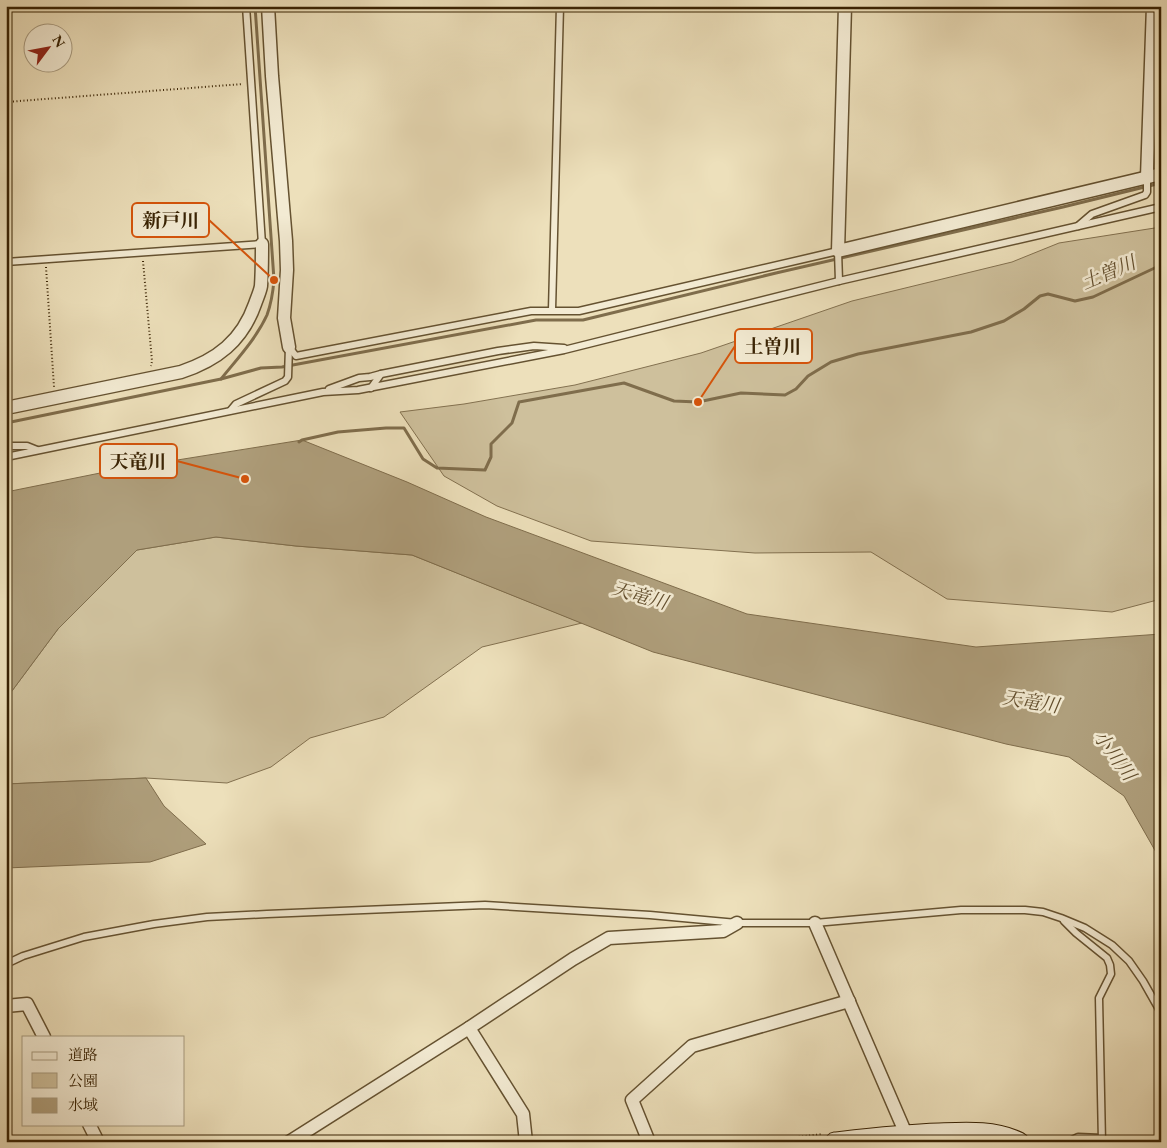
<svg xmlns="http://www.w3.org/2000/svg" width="1167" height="1148" viewBox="0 0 1167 1148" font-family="'EB Garamond','Noto Serif JP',serif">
<rect width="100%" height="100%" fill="#ede0bb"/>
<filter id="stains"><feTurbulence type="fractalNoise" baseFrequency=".004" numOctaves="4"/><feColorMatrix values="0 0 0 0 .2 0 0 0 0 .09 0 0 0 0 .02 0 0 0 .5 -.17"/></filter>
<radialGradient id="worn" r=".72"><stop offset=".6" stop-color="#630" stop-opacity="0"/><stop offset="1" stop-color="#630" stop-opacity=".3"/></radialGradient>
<g fill="#cec09c" stroke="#837150">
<path d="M1161,227V599L1112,612L947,599L871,552L755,553L591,541L497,506L444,476L400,412L464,404L575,385L701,353L852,301L1012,262L1059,243Z"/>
<path d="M216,537L296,546L412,555L582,623L482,647L384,717L310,738L271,767L227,783L146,778L6,784V699L58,629L137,550Z"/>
</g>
<g fill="#af9f7c" stroke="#7f6d4c">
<path d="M302,440L407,482L486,517L747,614L976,647L1161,634V861L1124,796L1069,757L1006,744L653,652L412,555L296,546L216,537L137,550L58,629L6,699V492L115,470Z"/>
<path d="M146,778L164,806L206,844L150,862L6,868V784Z"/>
</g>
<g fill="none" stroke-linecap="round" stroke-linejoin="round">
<g stroke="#7f6d4c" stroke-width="3">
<path d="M221,379C237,359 256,339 267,315C271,304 273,292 274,280L255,6"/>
<path d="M6,423L221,379L261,368L282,367L536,320H583L776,273L1063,207L1161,183"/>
<path d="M299,442L302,440L338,432L386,428H404L423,459L437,468L485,470L491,457V444L512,423L519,402L624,383L674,401L698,402L741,393L785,395L796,389L808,376L831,362L858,354L971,332L1004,321L1024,309L1040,296L1048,294L1075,301L1093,297L1161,265"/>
</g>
<defs>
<g id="lane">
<path d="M246,6L262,244"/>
<path d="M1078,226L1092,214L1145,195L1147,192V177"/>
<path d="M6,262L262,244"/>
<path d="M552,310L560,6"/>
<path d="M289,347L296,356L531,311H579L838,251L839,281"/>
<path d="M371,388L381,374L498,351L534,346L564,348"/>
<path d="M329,389L359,378L370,377L381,374"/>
<path d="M231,410L236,404L285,381L288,377L289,347"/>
<path d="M6,446H27L37,450"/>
<path d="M6,457L323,392L358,390L564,350L839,281L1161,207"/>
<path d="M1064,921L1076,933L1107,958L1110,965L1111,974L1099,998L1102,1142"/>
<path d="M6,964L23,956L84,937L154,924L207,917L267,914L485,905L650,915L737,923H815L961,910H1025L1043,912L1061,918L1085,928L1112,945L1129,961L1143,981L1160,1011L1161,1015"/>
<path d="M1068,1142L1078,1137L1102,1138"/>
</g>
<g id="street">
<path d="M268,6L272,76L286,241L287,270L284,318L289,347"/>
<path d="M845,6L838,251L1161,174"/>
<path d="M1147,177L1153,6"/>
<path d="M6,408L181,372C217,360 242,341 255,304C257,298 260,292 261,286C262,272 262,258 262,244"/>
<path d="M815,923L909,1141"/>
<path d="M6,1006L27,1004L44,1037"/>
<path d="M469,1028L523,1114L526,1142"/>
<path d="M89,1124L98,1142"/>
<path d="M289,1142L469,1028L573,959L609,938L723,931L737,923"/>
<path d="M649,1142L632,1100L692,1046L849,1001"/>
</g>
<path id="secondary" d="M835,1142C870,1138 904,1134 939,1133C966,1132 994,1130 1019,1142"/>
</defs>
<use href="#lane" stroke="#655231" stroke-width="9"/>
<use href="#street" stroke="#655231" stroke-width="15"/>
<use href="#secondary" stroke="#382203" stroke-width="21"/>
<g stroke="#382203" stroke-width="2" stroke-dasharray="1 2.5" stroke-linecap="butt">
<path d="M6,102L243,84"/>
<path d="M143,261L152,361L151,366"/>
<path d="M46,267L54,387"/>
<path d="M1032,1138L1041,1142"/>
<path d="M750,1142L823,1134"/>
</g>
<use href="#lane" stroke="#f3ebd3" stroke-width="6"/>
<use href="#street" stroke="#f3ebd3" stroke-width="12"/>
<use href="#secondary" stroke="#f3ebd3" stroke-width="19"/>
</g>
<g text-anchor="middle" stroke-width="5" stroke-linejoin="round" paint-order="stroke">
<g font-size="19" font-style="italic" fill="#624e2d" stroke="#f3ebd3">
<text transform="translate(1108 272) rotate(-23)" y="7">土曽川</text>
<text transform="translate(640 595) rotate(16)" y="7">天竜川</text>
<text transform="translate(1031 701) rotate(9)" y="7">天竜川</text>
<text transform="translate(1115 755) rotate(54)" y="7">小川川</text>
</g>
</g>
<path fill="none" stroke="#d6540b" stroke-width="2" d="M274 280L209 220M698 402L735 346M245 479L177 461"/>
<g fill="#d6540b" stroke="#f3ebd3" stroke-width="2">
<circle cx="274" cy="280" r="5"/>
<circle cx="698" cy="402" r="5"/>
<circle cx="245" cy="479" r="5"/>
</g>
<g fill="#f3ebd3" stroke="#d6540b" stroke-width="2">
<rect x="132" y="203" width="77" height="34" rx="5"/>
<rect x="735" y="329" width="77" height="34" rx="5"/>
<rect x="100" y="444" width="77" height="34" rx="5"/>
</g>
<g font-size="19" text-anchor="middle" font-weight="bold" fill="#382203">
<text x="171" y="227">新戸川</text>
<text x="773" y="353">土曽川</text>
<text x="138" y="468">天竜川</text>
</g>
<rect width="1167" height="1148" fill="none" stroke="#ede0bb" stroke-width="25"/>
<rect x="8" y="8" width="1152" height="1133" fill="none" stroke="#382203" stroke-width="2.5"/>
<rect x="12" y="12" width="1142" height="1123" fill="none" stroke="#382203"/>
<rect x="22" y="1036" width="162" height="90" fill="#f3ebd3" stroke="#a89b80"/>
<rect x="32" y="1052" width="25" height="8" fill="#f3ebd3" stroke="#a89b80"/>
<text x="68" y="1060" font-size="15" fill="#382203">道路</text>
<rect x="32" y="1073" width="25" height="15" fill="#cec09c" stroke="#a89b80"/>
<text x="68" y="1086" font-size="15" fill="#382203">公園</text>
<rect x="32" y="1098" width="25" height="15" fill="#af9f7c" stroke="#a89b80"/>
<text x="68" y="1110" font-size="15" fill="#382203">水域</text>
<g transform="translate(48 48) rotate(58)"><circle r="24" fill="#f3ebd3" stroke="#a89b80"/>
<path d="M0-4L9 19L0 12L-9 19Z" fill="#8f2418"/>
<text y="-8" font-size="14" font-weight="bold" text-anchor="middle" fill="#382203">N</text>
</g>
<rect width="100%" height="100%" filter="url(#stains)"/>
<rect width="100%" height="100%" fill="url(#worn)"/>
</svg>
